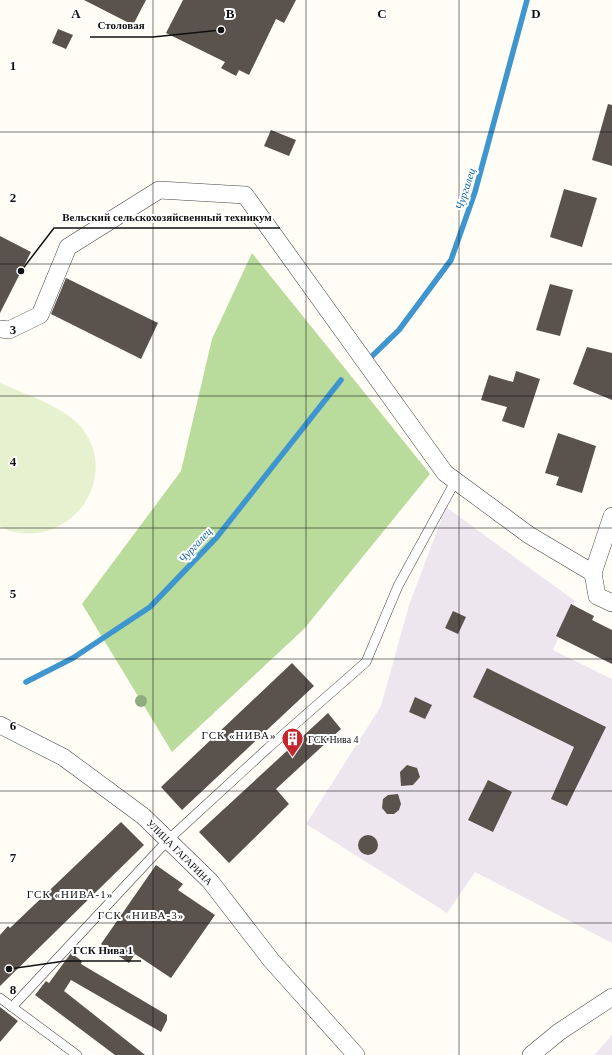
<svg xmlns="http://www.w3.org/2000/svg" width="612" height="1055" viewBox="0 0 612 1055" font-family="Georgia,serif">
<rect width="100%" height="100%" fill="#fffdf5"/>
<g fill="#eee6ef">
<path d="M446,507L575,601L553,650L612,679V943L475,872L447,913L306,824L381,706L409,605Z"/>
<path d="M612,1035V1055H594Z"/>
</g>
<path fill="#b9dc9c" d="M252,253L430,474L304,629L172,752L82,604L181,471L212,339Z"/>
<path fill="#e6f2cf" d="M0,383C25,394 65,407 82,428C124,483 62,556 0,527Z"/>
<g fill="none" stroke-linecap="round" stroke-linejoin="round">
<g stroke="#3f96cf" stroke-width="5.5">
<path d="M370,358L399,330L451,260L475,192L527,0"/>
<path d="M26,682L73,658L150,607L217,537L341,380"/>
</g>
</g>
<g fill="#5a524d">
<path d="M84,0H146L133,25Z"/>
<path d="M183,0H296L284,23L276,19L249,75L239,70L236,76L221,68L225,62L166,33Z"/>
<path d="M58,29L73,35L66,49L52,43Z"/>
<path d="M608,104L612,105V166L592,160Z"/>
<path d="M271,130L296,140L289,156L264,146Z"/>
<path d="M564,189L597,198L582,247L550,237Z"/>
<path d="M0,236L31,252L0,313Z"/>
<path d="M66,278L158,323L141,359L51,314Z"/>
<path d="M550,284L573,290L560,336L536,330Z"/>
<path d="M587,347L612,353V400L573,384Z"/>
<path d="M516,371L540,379L524,428L502,421L507,407L481,400L489,375L513,382Z"/>
<path d="M558,433L596,446L582,493L556,485L559,477L545,473Z"/>
<path d="M571,604L594,616L592,620L612,630V664L556,636Z"/>
<path d="M453,611L466,617L458,634L445,628Z"/>
<path d="M292,663L314,686L182,810L161,787Z"/>
<path d="M487,668L606,727L567,806L551,799L574,747L473,697Z"/>
<path d="M415,697L432,705L425,719L409,712Z"/>
<path d="M328,713L341,729L276,789L289,804L229,863L199,832Z"/>
<path d="M407,765L417,768L420,777L413,785L401,786L400,772Z"/>
<path d="M488,780L512,792L493,832L468,820Z"/>
<path d="M398,794L401,804L399,810L394,814H387L382,808L383,799L388,795Z"/>
<path d="M121,822L144,845L0,986V935L8,926L10,928Z"/>
<circle cx="368" cy="845" r="10"/>
<path d="M156,865L183,884L178,890L215,915L171,978L135,954L129,963L101,944Z"/>
<path d="M71,953L82,961L81,964L167,1015V1020L161,1032L71,980L64,991L145,1055H115L35,995L46,981L49,983Z"/>
<path d="M0,1007L18,1021L0,1042Z"/>
</g>
<g fill="none" stroke-linecap="round" stroke-linejoin="round">
<defs>
<g id="service">
<path d="M0,998L77,1055"/>
<path d="M12,1007L169,839L268,748L366,662L398,586L456,480"/>
</g>
<g id="minor">
<path d="M0,329L9,330L40,315L68,247L159,190L245,195L445,473L529,535L593,573L597,596L612,603"/>
<path d="M593,573L612,516"/>
<path d="M0,725L63,757L143,816L210,881L271,960L356,1055"/>
<path d="M531,1055L559,1032L612,997"/>
</g>
</defs>
<use href="#service" stroke="#444" stroke-width="10"/>
<use href="#minor" stroke="#444" stroke-width="18"/>
<use href="#service" stroke="#fff" stroke-width="9"/>
<use href="#minor" stroke="#fff" stroke-width="17"/>
</g>
<circle fill="#8dad7f" cx="141" cy="701" r="6"/>
<path fill="none" stroke="#111" stroke-width="1" stroke-opacity="0.55" d="M153,0V1055M306,0V1055M459,0V1055M0,132H612M0,264H612M0,396H612M0,528H612M0,659H612M0,791H612M0,923H612"/>
<defs>
<symbol id="building-pin" viewBox="-11 -11 22 30"><path d="M0 17L-7.5 6A9.5 9.5 0 1 1 7.5 6Z" fill="#c4262e" stroke="#fff"/><path d="M-4-6H4V6H1V3H-1V6H-4ZM-2.5-4.3h1.7v1.8h-1.7ZM.8-4.3h1.7v1.8H.8ZM-2.5-1h1.7V.8h-1.7ZM.8-1h1.7V.8H.8Z" fill="#fff"/></symbol>
</defs>
<g fill-rule="evenodd">
<use href="#building-pin" x="280" y="726" width="25" height="34"/>
</g>
<g text-anchor="middle" stroke-width="4" stroke-linejoin="round" paint-order="stroke">
<g font-size="10" fill="#111" stroke="#fff" text-anchor="start">
<text x="308" y="743">ГСК Нива 4</text>
</g>
<g font-size="10" fill="#111" stroke="#fff">
<text transform="translate(180 852) rotate(45)" y="4">УЛИЦА ГАГАРИНА</text>
</g>
<g font-size="11" font-style="italic" fill="#1768a6" stroke="#fff">
<text transform="translate(465 189) rotate(-72)" y="4">Чургалец</text>
<text transform="translate(195 545) rotate(-47)" y="4">Чургалец</text>
</g>
<g font-size="11" letter-spacing="1" fill="#111" stroke="#fff">
<text x="239" y="739">ГСК «НИВА»</text>
<text x="70" y="898">ГСК «НИВА-1»</text>
<text x="141" y="919">ГСК «НИВА-3»</text>
</g>
</g>
<g font-size="13" text-anchor="middle" font-weight="bold" fill="#111" stroke="#fff" stroke-width="4" stroke-linejoin="round" paint-order="stroke">
<text x="76" y="18">A</text>
<text x="230" y="18">B</text>
<text x="382" y="18">C</text>
<text x="536" y="18">D</text>
<text x="13" y="70">1</text>
<text x="13" y="202">2</text>
<text x="13" y="334">3</text>
<text x="13" y="466">4</text>
<text x="13" y="598">5</text>
<text x="13" y="730">6</text>
<text x="13" y="862">7</text>
<text x="13" y="994">8</text>
</g>
<path fill="none" stroke="#111" stroke-width="1.5" d="M221 30L153 37H90M21 271L54 228H280M9 969L65 961H141"/>
<g fill="#111" stroke="#fff" stroke-width="1.5">
<circle cx="221" cy="30" r="4"/>
<circle cx="21" cy="271" r="4"/>
<circle cx="9" cy="969" r="4"/>
</g>
<g font-size="11" text-anchor="middle" font-weight="bold" fill="#111" stroke="#fff" stroke-width="4" stroke-linejoin="round" paint-order="stroke">
<text x="121" y="29">Столовая</text>
<text x="167" y="221">Вельский сельскохозяйсвенный техникум</text>
<text x="103" y="954">ГСК Нива 1</text>
</g>
</svg>
